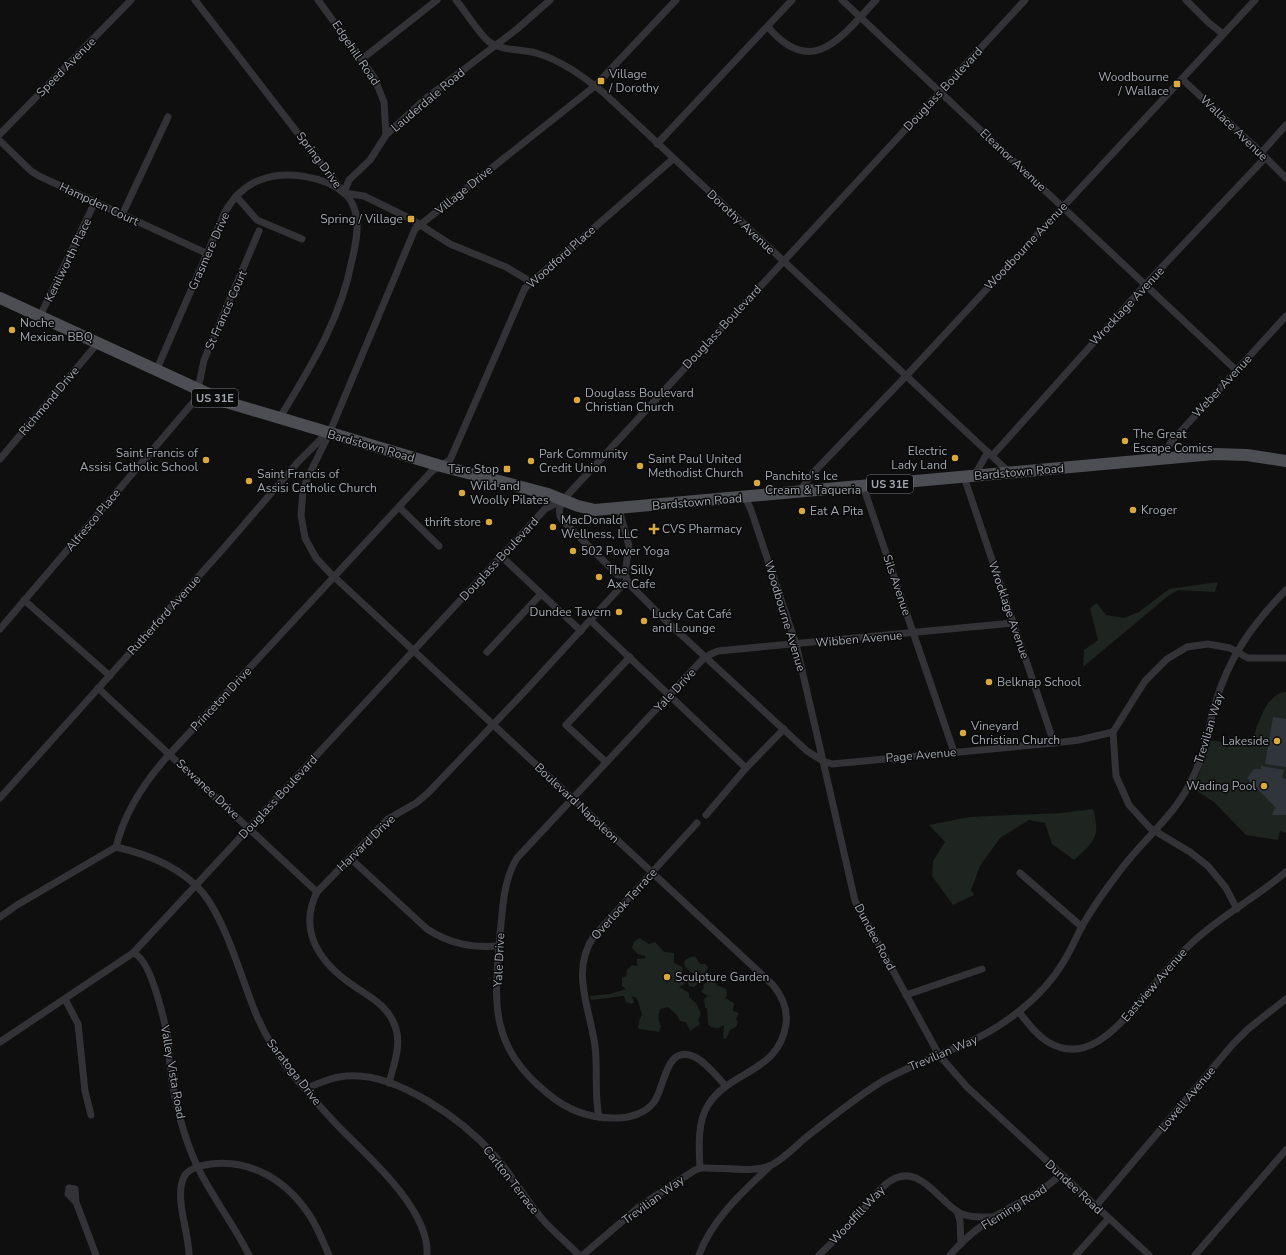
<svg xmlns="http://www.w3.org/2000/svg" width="1286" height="1255" viewBox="0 0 1286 1255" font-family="'Nunito Sans',sans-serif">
<rect width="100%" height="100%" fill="#0f0f10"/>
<g fill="#1e241f">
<path d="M1218,582L1215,592L1178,590L1168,596L1083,667L1084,650L1098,640L1090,608L1097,603L1106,615L1124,618L1139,612L1169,589Z"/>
<path d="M1283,692H1286V833L1280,831L1278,840L1246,835L1214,802L1192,788L1199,774L1210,740L1250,747C1257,729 1263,698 1283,692Z"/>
<path d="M1093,809C1101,837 1094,842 1074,860L1052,844L1045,823L1029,820L1000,838L980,866L971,890L974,895L953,905L932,876L933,861L945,842L929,825L969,817L1061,813Z"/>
<path d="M639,938L649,944L655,942L664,952L674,953V963L682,967L683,971L679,976L681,982L684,981L685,984L679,987L689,993V997L696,1003L701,1014L698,1020L700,1024L690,1031L686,1022L680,1021L677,1015L668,1007L660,1009L658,1018L661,1026L659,1032L640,1029L638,1028L639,1021L642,1015L637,998L632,996L634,1002L632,1004L626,1002L624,996L591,1000L590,996L610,994L626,989L622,986V978L626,976L627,970L632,965L637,966V959L645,958V956L638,954L632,948L634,942Z"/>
<path d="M695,956L700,964H705L708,967L705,973L701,974L702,976L698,981V983L694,987L689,986L687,979H689L692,974L698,976L701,971L693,974L685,967L684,962L686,959Z"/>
<path d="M719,973L715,981L717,985L726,989L727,995L725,998L734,1003L733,1011L739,1013L736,1019L738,1023L736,1027L730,1030L726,1039L723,1038L724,1025L718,1028L711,1027L708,1024L707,1008H705L704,999L708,996L701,992L704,988L703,985Z"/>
</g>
<g fill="#2f353b">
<path d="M1273,717L1286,719V767L1265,764Z"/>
<path d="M1261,766L1284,770L1282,778L1286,779V815H1272L1275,807L1247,778L1254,769H1261Z"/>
</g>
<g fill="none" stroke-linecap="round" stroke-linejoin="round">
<g stroke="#333337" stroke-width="7">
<path d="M195,0L344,193L364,196L411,219L450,244L506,267L531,282"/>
<path d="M318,0L374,77L384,102L386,135"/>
<path d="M456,0C465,11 478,32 488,41C500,51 522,49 536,53C561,60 584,77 604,93L1010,473"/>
<path d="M676,0L595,86L415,229L329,434L307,479L303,491L301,515L305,538L316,558L329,572L773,985C782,996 788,1009 786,1024C779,1073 730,1070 708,1105C697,1123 699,1148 700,1168"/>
<path d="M842,0L1236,370"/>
<path d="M1186,0L1209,23L1223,34"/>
<path d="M768,27C813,80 842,36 876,0"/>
<path d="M362,59L437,0"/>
<path d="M1182,79L1252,144L1286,178"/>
<path d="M0,134L131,0"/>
<path d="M0,141L31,171L39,176L208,254"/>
<path d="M657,144L792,0"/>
<path d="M1261,153L1286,125"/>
<path d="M344,193L349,180L370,160L386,135L425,99L517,29L550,0"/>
<path d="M236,196L257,220L302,239"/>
<path d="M122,215L168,117"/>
<path d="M40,316L95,202"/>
<path d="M156,371L225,212C233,198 244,186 260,180C285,170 324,176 344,193C352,199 356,211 357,220C358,234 355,247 352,260C341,319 310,368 279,419"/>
<path d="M992,456L1146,284L1265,158"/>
<path d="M0,459L97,344"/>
<path d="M1162,459L1171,442L1286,316"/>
<path d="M974,476L988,452"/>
<path d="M964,477L1054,743"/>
<path d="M863,486L954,752"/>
<path d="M799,492L812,474L907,375L1255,0"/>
<path d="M745,497L751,510L796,644L823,761L832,764L1054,743L1079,740L1113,732"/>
<path d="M563,500C560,507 557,512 562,520L614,571L618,575H625"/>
<path d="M400,508L439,546"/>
<path d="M619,509L629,546L625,573L628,583L662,617L807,751L823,761L855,901L939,1055L967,1087L1149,1255"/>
<path d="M502,557L581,631"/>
<path d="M24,600L110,676"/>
<path d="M591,621L746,768"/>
<path d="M0,629L196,399L204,360L259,231"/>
<path d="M487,652L541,594"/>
<path d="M98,688L317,892"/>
<path d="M606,762L566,725L630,657"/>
<path d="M0,798L223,549L298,462L321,439L329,434"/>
<path d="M706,815L746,768L784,729"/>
<path d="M116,847C147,854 181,867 203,893C226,922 240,974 254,1009C264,1035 278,1057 296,1079C311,1096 326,1114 343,1131C371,1159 430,1211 427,1255"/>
<path d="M350,858L427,929C450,944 472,948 499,946"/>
<path d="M1020,873L1082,927"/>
<path d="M1237,909L1226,888L1208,866L1190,852L1150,828L1129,805L1116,776L1113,732L1145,681L1167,659L1187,647L1208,644L1230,648L1248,658H1286"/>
<path d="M0,917L17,905L116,847C124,814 144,783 166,758L432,471L450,460L525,288L673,159"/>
<path d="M133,953C151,958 164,1020 168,1038C169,1047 169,1056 170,1065C174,1100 183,1136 198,1168C213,1198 234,1225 249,1255"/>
<path d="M906,995L982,969"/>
<path d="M65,999L78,1024L85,1091L91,1115"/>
<path d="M1019,1012C1028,1023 1036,1035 1048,1042C1088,1066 1120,1024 1143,998C1159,979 1175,958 1194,941C1222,915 1257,897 1286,872"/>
<path d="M0,1042L133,953L545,509L563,500L1025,0"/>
<path d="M389,1083C394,1064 402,1044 395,1026C387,1003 365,995 347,981C317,959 299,928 317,892L388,819L416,803L428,793L527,689L627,580"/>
<path d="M726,1086C717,1077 707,1063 695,1057C665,1043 665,1088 654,1102C646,1113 630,1118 617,1118C590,1119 567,1110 547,1093C489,1045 494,1004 500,934C503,907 503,881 517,858L702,660L711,654L718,651L1013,623"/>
<path d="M306,1089C318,1083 332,1077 346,1076C396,1071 463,1120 495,1156C513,1176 526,1201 544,1221C555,1233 568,1244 579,1255"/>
<path d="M599,1117C594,1094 598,1070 595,1046C590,1008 570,971 594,936L697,823"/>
<path d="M76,1202L68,1194L69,1188L75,1189L76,1202L96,1255"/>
<path d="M1095,1207L1233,1044L1248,1029L1286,999"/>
<path d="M957,1211L960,1221L961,1244"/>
<path d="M189,1255C189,1233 175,1200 183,1179C186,1169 201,1165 211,1164C253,1159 288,1182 310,1216C318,1228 323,1242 329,1255"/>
<path d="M583,1255L640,1206L695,1170L700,1168C718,1167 753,1173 769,1166C780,1162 795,1147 804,1139C829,1119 854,1099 881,1082C924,1057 970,1048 1010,1018C1031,1003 1051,983 1064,961C1071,950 1076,938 1082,926C1093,907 1106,889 1119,872C1142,840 1176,815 1192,779C1204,756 1208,729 1215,704C1229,657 1252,625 1286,590"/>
<path d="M699,1255C712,1219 743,1192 770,1166"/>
<path d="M819,1255C835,1240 850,1225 864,1209C871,1201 878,1191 886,1184C917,1159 936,1198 958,1212C968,1218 982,1217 993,1217"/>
<path d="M950,1255C962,1241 979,1227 994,1217C1017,1203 1041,1194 1061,1174"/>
<path d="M1076,1255L1108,1219"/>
<path d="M1195,1255L1286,1150"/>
</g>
<path stroke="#4d4e53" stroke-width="12" d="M0,298L226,402L441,466L548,494L578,506L595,510L1214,454L1247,455L1286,461"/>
</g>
<g fill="#d9a93f" stroke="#0a0a0b" stroke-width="1.5">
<rect x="597" y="77" width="8" height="8" rx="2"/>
<rect x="1173" y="80" width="8" height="8" rx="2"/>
<rect x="407" y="215" width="8" height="8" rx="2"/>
<circle cx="12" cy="330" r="4"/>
<circle cx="577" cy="400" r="4"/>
<circle cx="1125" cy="441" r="4"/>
<circle cx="955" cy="458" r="4"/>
<circle cx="206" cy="460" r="4"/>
<circle cx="531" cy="461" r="4"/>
<circle cx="640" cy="466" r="4"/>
<rect x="503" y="465" width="8" height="8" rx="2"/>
<circle cx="249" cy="481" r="4"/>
<circle cx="757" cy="483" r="4"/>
<circle cx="462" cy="493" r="4"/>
<circle cx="1133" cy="510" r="4"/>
<circle cx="802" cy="511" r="4"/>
<circle cx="489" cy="522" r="4"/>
<circle cx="553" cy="527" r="4"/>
<path d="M652 523h4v4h4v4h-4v4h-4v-4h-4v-4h4z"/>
<circle cx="573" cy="551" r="4"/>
<circle cx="599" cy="577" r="4"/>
<circle cx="619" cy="612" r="4"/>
<circle cx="644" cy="621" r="4"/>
<circle cx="989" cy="682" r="4"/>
<circle cx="963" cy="733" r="4"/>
<circle cx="1277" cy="741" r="4"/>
<circle cx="1264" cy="786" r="4"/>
<circle cx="667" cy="977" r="4"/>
</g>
<g text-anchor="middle" stroke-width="3" stroke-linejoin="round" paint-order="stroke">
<g fill="#0a0a0b" stroke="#74777e" stroke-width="1">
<rect x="192" y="389" width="46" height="18" rx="3"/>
<rect x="867" y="475" width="46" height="18" rx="3"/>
</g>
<g font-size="11" font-weight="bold" fill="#a2a6af">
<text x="215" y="402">US 31E</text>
<text x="890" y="488">US 31E</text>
</g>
<g font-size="12" fill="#a2a6af" stroke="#0a0a0b">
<text transform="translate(356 53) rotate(56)" y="4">Edgehill Road</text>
<text transform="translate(66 67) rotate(-45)" y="4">Speed Avenue</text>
<text transform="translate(943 89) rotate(-47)" y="4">Douglass Boulevard</text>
<text transform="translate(428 100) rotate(-40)" y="4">Lauderdale Road</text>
<text transform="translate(1234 128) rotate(44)" y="4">Wallace Avenue</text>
<text transform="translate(319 160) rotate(53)" y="4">Spring Drive</text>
<text transform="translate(1013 160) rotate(43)" y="4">Eleanor Avenue</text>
<text transform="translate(464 190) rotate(-39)" y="4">Village Drive</text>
<text transform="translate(99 204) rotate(25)" y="4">Hampden Court</text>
<text transform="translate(741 222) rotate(43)" y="4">Dorothy Avenue</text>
<text transform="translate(1026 246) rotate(-47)" y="4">Woodbourne Avenue</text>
<text transform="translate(209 251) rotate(-66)" y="4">Grasmere Drive</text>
<text transform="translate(561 257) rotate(-42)" y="4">Woodford Place</text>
<text transform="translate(68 260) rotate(-64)" y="4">Kenilworth Place</text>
<text transform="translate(1127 306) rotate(-47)" y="4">Wrocklage Avenue</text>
<text transform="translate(226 310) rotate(-66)" y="4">St Francis Court</text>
<text transform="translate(722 327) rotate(-47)" y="4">Douglass Boulevard</text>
<text transform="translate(1222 386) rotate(-47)" y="4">Weber Avenue</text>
<text transform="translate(49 401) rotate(-50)" y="4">Richmond Drive</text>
<text transform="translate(371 446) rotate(16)" y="4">Bardstown Road</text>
<text transform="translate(1019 472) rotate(-5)" y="4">Bardstown Road</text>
<text transform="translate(697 502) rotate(-5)" y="4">Bardstown Road</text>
<text transform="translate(93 520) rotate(-50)" y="4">Alfresco Place</text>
<text transform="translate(499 559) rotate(-47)" y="4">Douglass Boulevard</text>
<text transform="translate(897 585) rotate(71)" y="4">Sils Avenue</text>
<text transform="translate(1009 610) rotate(71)" y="4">Wrocklage Avenue</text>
<text transform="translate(164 615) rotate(-48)" y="4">Rutherford Avenue</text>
<text transform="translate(785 616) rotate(73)" y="4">Woodbourne Avenue</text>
<text transform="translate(859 639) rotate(-5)" y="4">Wibben Avenue</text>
<text transform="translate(675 690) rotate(-47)" y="4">Yale Drive</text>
<text transform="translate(221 699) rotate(-47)" y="4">Princeton Drive</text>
<text transform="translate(1209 728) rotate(-73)" y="4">Trevilian Way</text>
<text transform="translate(921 755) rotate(-5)" y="4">Page Avenue</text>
<text transform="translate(208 789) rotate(43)" y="4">Sewanee Drive</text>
<text transform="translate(278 797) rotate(-47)" y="4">Douglass Boulevard</text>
<text transform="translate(577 803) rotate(43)" y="4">Boulevard Napoleon</text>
<text transform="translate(366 843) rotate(-44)" y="4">Harvard Drive</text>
<text transform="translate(624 904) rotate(-48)" y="4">Overlook Terrace</text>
<text transform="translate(875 937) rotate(62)" y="4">Dundee Road</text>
<text transform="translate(499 960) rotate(-87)" y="4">Yale Drive</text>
<text transform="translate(1154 985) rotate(-49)" y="4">Eastview Avenue</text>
<text transform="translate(943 1053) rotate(-23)" y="4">Trevilian Way</text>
<text transform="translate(173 1072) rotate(80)" y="4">Valley Vista Road</text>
<text transform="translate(294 1072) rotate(52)" y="4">Saratoga Drive</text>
<text transform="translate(1187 1099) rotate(-50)" y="4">Lowell Avenue</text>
<text transform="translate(511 1180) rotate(52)" y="4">Carlton Terrace</text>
<text transform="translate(1074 1187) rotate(43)" y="4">Dundee Road</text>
<text transform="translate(653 1200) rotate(-36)" y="4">Trevilian Way</text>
<text transform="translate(1014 1207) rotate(-32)" y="4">Fleming Road</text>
<text transform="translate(857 1215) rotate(-47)" y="4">Woodfill Way</text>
</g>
<g font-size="12" fill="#a2a6af" stroke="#0a0a0b" text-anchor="start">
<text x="609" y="78">Village<tspan x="609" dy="14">/ Dorothy</tspan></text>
<text x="1169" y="81" text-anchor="end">Woodbourne<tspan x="1169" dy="14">/ Wallace</tspan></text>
<text x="403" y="223" text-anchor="end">Spring / Village</text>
<text x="20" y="327">Noche<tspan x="20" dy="14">Mexican BBQ</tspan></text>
<text x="585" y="397">Douglass Boulevard<tspan x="585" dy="14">Christian Church</tspan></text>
<text x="1133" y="438">The Great<tspan x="1133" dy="14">Escape Comics</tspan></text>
<text x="947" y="455" text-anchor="end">Electric<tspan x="947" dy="14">Lady Land</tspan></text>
<text x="198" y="457" text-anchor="end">Saint Francis of<tspan x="198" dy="14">Assisi Catholic School</tspan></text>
<text x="539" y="458">Park Community<tspan x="539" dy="14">Credit Union</tspan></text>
<text x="648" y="463">Saint Paul United<tspan x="648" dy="14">Methodist Church</tspan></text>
<text x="499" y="473" text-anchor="end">Tarc Stop</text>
<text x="257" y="478">Saint Francis of<tspan x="257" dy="14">Assisi Catholic Church</tspan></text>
<text x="765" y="480">Panchito's Ice<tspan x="765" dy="14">Cream &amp; Taqueria</tspan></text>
<text x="470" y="490">Wild and<tspan x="470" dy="14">Woolly Pilates</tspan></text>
<text x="1141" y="514">Kroger</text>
<text x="810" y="515">Eat A Pita</text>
<text x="561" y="524">MacDonald<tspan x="561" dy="14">Wellness, LLC</tspan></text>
<text x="481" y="526" text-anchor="end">thrift store</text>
<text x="662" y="533">CVS Pharmacy</text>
<text x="581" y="555">502 Power Yoga</text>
<text x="607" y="574">The Silly<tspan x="607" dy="14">Axe Cafe</tspan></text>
<text x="611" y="616" text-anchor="end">Dundee Tavern</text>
<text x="652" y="618">Lucky Cat Café<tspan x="652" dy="14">and Lounge</tspan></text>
<text x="997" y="686">Belknap School</text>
<text x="971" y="730">Vineyard<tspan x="971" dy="14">Christian Church</tspan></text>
<text x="1269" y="745" text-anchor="end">Lakeside</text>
<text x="1256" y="790" text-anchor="end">Wading Pool</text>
<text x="675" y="981">Sculpture Garden</text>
</g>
</g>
</svg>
